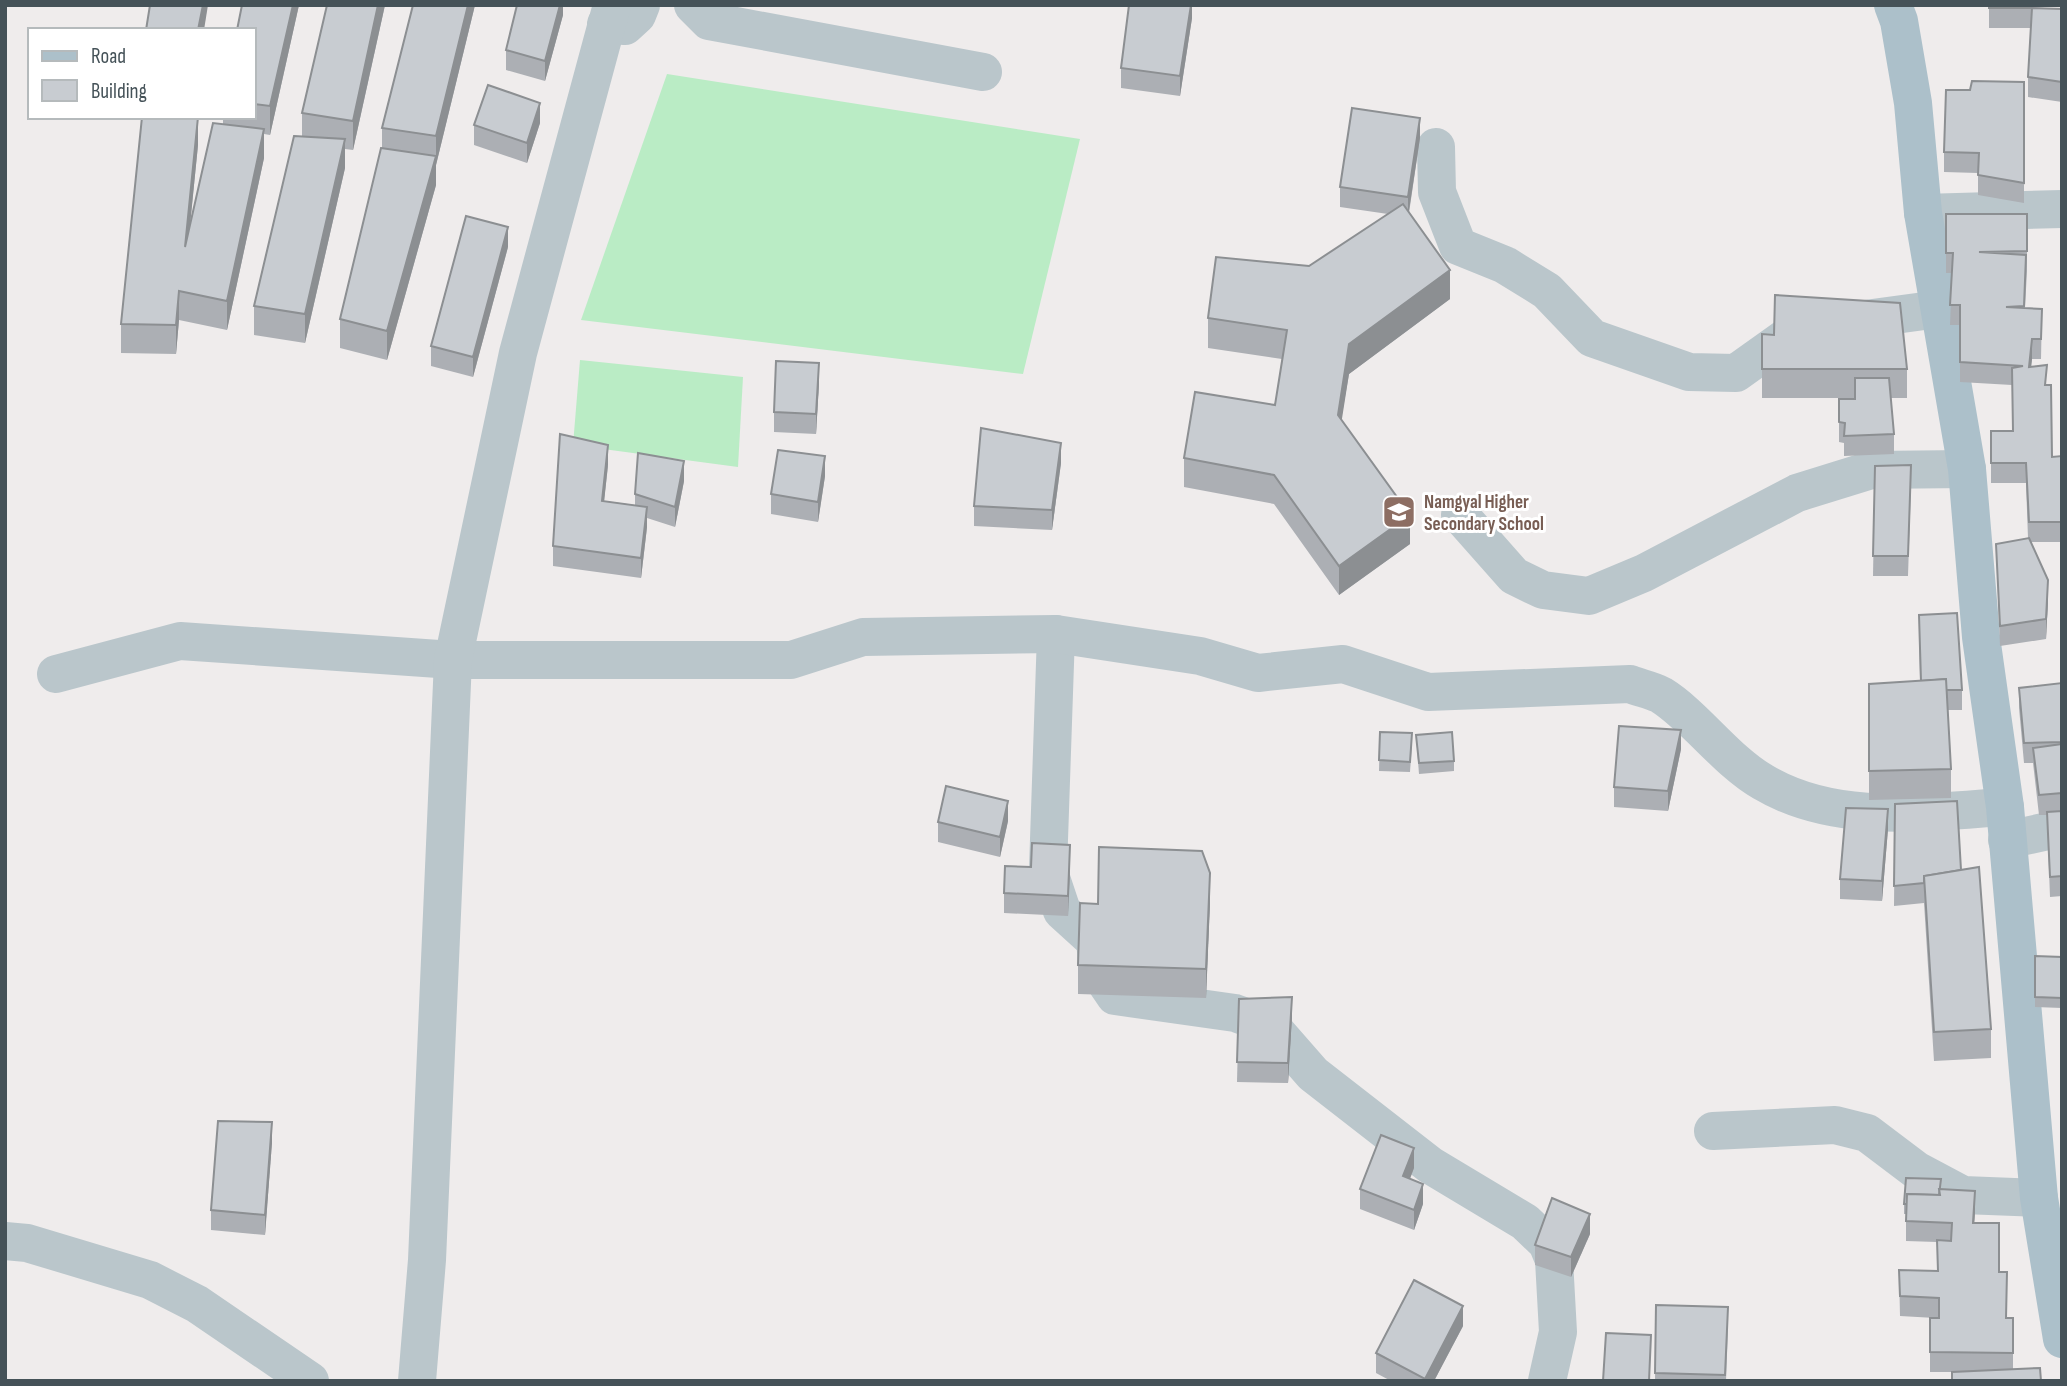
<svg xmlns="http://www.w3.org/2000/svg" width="2067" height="1386" viewBox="0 0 2067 1386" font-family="'Sofia Sans Condensed',sans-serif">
<rect width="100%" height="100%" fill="#efecec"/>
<g fill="#baecc5">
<path d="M667,74L1080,139L1023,374L581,320Z"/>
<path d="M580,360L743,377L738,467L573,445Z"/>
</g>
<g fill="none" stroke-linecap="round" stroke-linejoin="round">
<g stroke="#bac6cb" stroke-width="38">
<path d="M693,5L709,21L983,72"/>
<path d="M606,24L625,26L637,15L641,5"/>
<path d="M1436,147L1437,192L1458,246L1505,265L1547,291L1592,338L1689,372L1736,373L1799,328L1939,309"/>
<path d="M1923,213L2062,209"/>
<path d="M1460,515L1514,576L1543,590L1589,596L1644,573L1797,493L1871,470L1967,469"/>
<path d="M1056,634L1048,869L1062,911L1095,941L1098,971L1115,996L1235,1013L1271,1026L1313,1074L1430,1165L1525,1222L1547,1243L1554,1260L1558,1332L1547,1381"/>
<path d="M56,674L180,641L453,660H791L863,637L1056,634L1200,656L1258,673L1343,664L1428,692L1630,684C1640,688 1652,690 1661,695C1695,716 1726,761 1763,782C1835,825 1925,812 2005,807"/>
<path d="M2007,840L2062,828"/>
<path d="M1713,1131L1835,1125L1867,1133L1916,1170L1963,1195L2039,1198"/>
<path d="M5,1241L27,1243L150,1280L197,1304L310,1381"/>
<path d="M417,1381L427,1260L453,660L518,353L612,5"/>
</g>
<path stroke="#acc0ca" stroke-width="38" d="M1893,5L1899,21L1913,103L1923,213L1967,469L1981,637L2005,807L2039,1198L2062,1339"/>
</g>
<g fill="#acafb4">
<path d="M242,5H299L270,135L264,134V158L227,330L179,320L176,354L121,353V324L142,119H135V117H198V145L190,224L223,124V117H254V30Z"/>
<path d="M385,5L353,150L345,149V168L305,343L254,335V306L302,136V113Z"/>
<path d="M413,5H475L436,165V185L387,360L340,348V319L382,148V128Z"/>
<path d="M563,5V15L545,81L506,70V50Z"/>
<path d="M1192,5V18L1180,96L1121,88V68Z"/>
<path d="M1989,5L2062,9V102L2028,97V77L2031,28H1989Z"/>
<path d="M2024,82V203L1978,195V173L1944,172V152L1970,90Z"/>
<path d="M540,123L527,163L474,145V125Z"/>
<path d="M1420,138L1409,213L1450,299L1349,374L1341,420L1410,544L1339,595L1274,504L1184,487V458L1275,405L1282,359L1208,348V318L1309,266L1388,214L1340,207V187Z"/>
<path d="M1946,214H2027V271L2025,308L2042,309L2041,359H2032L2031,366L2047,385L2052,457L2062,456V542H2031L2048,600L2046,639L2000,646L1996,544L2028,538L2026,483H1991V431H2013L2012,385L1960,382V325H1950L1952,273H1946Z"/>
<path d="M508,247L473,377L431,366V346Z"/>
<path d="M1762,334L1907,369V398H1891L1894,434V454L1844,456V443L1839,442V399L1855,398H1762Z"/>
<path d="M819,383L816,434L774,432V412Z"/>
<path d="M1061,463L1052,530L974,526V506Z"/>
<path d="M608,465L604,501L635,505V494L684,481L675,527L647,518V527L641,578L553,566V546Z"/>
<path d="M1875,466L1911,485L1908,576H1873Z"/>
<path d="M825,476L818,522L771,514V494Z"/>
<path d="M1919,635L1962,690V710H1948L1951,769V798L1869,800V684L1920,681Z"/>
<path d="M2062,683V896L2050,897L2047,815H2039L2033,763H2024L2019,708V688Z"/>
<path d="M1380,732L1412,743L1410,772L1379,771Z"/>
<path d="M1416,735L1454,761V771L1419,774Z"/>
<path d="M1681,749L1668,811L1614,807V787Z"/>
<path d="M1895,804L1961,870L1991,1029V1058L1934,1061L1924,903L1894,906Z"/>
<path d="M1008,821L1000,857L938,842V822Z"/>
<path d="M1888,829L1882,901L1840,899V879Z"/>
<path d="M1070,864L1068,916L1004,913V893L1031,867Z"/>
<path d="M1210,902L1206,998L1078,994V965L1098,904Z"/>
<path d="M2035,956L2062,957V1008L2035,1007Z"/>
<path d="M1239,999L1292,1017L1288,1083L1237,1082Z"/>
<path d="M272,1142L265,1235L211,1230V1210Z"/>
<path d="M1414,1168L1410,1179L1423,1204L1414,1230L1360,1209V1189Z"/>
<path d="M1941,1189L1975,1211L1974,1223L1999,1272L2007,1292L2006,1318H2013V1370L1954,1372H1930V1318H1935L1900,1316L1899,1270L1937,1271V1242L1906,1241V1214H1904V1204Z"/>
<path d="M1590,1234L1571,1277L1535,1265V1245Z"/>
<path d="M1656,1305L1728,1327L1726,1381H1655Z"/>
<path d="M1463,1326L1434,1381H1391L1376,1373V1353Z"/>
</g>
<g fill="#8c8f92">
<path d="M203,5H208L204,30H198Z"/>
<path d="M293,5H299L270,135V106Z"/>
<path d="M378,5H385L353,150V121Z"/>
<path d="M468,5H475L436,165V136Z"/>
<path d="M560,5H563V15L545,81V61Z"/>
<path d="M1191,5H1192V18L1180,96V76Z"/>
<path d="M540,103V123L527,163V143Z"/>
<path d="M198,117V145L185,276V247Z"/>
<path d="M1420,118V138L1408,217V197Z"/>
<path d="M264,129V158L227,330V301Z"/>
<path d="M345,139V168L305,343V314Z"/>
<path d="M436,156V185L387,360V331Z"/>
<path d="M508,227V247L473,377V357Z"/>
<path d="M1450,270V299L1349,374L1338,444V415L1349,344Z"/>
<path d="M179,291V320L176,354V325Z"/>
<path d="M2032,339V359L2029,387V367Z"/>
<path d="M819,363V383L816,434V414Z"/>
<path d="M1061,443V463L1052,530V510Z"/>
<path d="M608,445V465L602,521V501Z"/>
<path d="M825,456V476L818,522V502Z"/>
<path d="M684,461V481L675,527V507Z"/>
<path d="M647,507V527L641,578V558Z"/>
<path d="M1410,515V544L1339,595V566Z"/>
<path d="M2048,580V600L2046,639V619Z"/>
<path d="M1681,730V749L1668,811V791Z"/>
<path d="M1008,801V821L1000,857V837Z"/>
<path d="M1888,809V829L1882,901V881Z"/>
<path d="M1070,845V864L1068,916V896Z"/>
<path d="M1210,873V902L1206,998V969Z"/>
<path d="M1292,997V1017L1288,1083V1063Z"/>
<path d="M272,1122V1142L265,1235V1215Z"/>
<path d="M1414,1148V1168L1403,1196V1176Z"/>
<path d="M1423,1184V1204L1414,1230V1210Z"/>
<path d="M1975,1191V1211L1973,1243V1223Z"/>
<path d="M1590,1214V1234L1571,1277V1257Z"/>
<path d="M1463,1306V1326L1434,1381H1425V1379Z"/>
</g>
<g fill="#c8ccd1" stroke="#8c8f92" stroke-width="2">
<path d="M150,5H203L198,30H146Z"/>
<path d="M242,5H293L270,106L254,104V30H237Z"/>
<path d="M327,5H378L353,121L302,113Z"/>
<path d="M413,5H468L436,136L382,128Z"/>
<path d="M517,5H560L545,61L506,50Z"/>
<path d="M1129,5H1191L1180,76L1121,68Z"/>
<path d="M1989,5H2033L2032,8H1989Z"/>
<path d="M2032,8L2062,9V82L2028,77Z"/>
<path d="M1972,81L2024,82V183L1978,175L1979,153L1944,152L1946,90H1970Z"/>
<path d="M488,85L540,103L527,143L474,125Z"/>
<path d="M1352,108L1420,118L1408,197L1340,187Z"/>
<path d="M142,117H198L185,247L213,123L264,129L227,301L179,291L176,325L121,324Z"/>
<path d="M294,136L345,139L305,314L254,306Z"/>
<path d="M381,148L436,156L387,331L340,319Z"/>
<path d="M1403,204L1450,270L1349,344L1338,415L1410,515L1339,566L1274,475L1184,458L1195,392L1275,405L1287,330L1208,318L1216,257L1309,266Z"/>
<path d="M1946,214H2027V251L1979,252L2026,255L2024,306L2006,307L2042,309L2041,339H2032L2029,367L2047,365L2045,385H2051L2052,457L2062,456V522H2029L2026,463H1991V431H2013L2012,368L2023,366L1960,362V305H1950L1953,253H1946Z"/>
<path d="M466,216L508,227L473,357L431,346Z"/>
<path d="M1775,295L1900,303L1907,369H1762V334L1774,335Z"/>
<path d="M776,361L819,363L816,414L774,412Z"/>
<path d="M1855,378H1889L1894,434L1844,436L1845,423L1839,422V399H1855Z"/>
<path d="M981,428L1061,443L1052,510L974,506Z"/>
<path d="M560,434L608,445L602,501L647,507L641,558L553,546Z"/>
<path d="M778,450L825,456L818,502L771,494Z"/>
<path d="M638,453L684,461L675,507L635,494Z"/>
<path d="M1911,465L1908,556H1873L1875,466Z"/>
<path d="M2029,538L2048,580L2046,619L2000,626L1996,544Z"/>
<path d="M1957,613L1962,690H1946V679L1921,681L1919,615Z"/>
<path d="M1946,679L1951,769L1869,771V684Z"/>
<path d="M2062,683V742L2024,743L2019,688Z"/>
<path d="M1619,726L1681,730L1668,791L1614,787Z"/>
<path d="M1380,732L1412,733L1410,762L1379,760Z"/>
<path d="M1452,732L1454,761L1419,763L1416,735Z"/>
<path d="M2062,744V793L2039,795L2033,748Z"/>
<path d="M946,786L1008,801L1000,837L938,822Z"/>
<path d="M1957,801L1961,870L1924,876V883L1894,886L1895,804Z"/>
<path d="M1846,808L1888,809L1882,881L1840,879Z"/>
<path d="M2062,811V876L2050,877L2047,812Z"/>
<path d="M1032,843L1070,845L1068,896L1004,893L1005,866L1031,867Z"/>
<path d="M1099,847L1202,851L1210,873L1206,969L1078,965L1080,903L1098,904Z"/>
<path d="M1979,867L1991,1029L1934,1032L1924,876Z"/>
<path d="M2035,956L2062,957V998L2035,997Z"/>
<path d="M1292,997L1288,1063L1237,1062L1239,999Z"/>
<path d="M218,1121L272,1122L265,1215L211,1210Z"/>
<path d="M1381,1135L1414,1148L1403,1176L1423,1184L1414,1210L1360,1189Z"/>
<path d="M1906,1178L1941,1179L1939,1195L1907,1194V1204H1904Z"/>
<path d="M1939,1189L1975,1191L1973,1223H1999V1272H2007L2006,1318H2013V1353L1930,1352V1318H1939V1298L1900,1296L1899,1270L1938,1271L1937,1240L1951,1241L1952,1223L1906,1221L1907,1194L1940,1195Z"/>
<path d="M1552,1198L1590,1214L1571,1257L1535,1245Z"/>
<path d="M1414,1280L1463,1306L1425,1379L1376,1353Z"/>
<path d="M1656,1305L1728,1307L1725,1375L1655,1373Z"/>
<path d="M1606,1333L1651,1335L1649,1381H1603Z"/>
<path d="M2040,1368L2041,1381H1952V1372Z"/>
</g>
<defs>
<symbol id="school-square" viewBox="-11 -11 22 22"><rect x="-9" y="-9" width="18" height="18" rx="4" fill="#8d6e63" stroke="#fff"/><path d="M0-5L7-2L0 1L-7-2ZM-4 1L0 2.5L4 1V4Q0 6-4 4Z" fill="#fff"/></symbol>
</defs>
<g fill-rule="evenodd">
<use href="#school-square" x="1380" y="493" width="38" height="38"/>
</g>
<g text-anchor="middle" stroke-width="6" stroke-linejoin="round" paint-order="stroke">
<g font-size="19" font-weight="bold" fill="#785e54" stroke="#fff" text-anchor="start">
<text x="1424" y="508">Namgyal Higher<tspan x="1424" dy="22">Secondary School</tspan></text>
</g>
</g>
<rect width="2067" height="1386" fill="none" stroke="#455258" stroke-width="14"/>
<rect x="28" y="28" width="228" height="91" fill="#ffffff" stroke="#b5babc" stroke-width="2"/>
<rect x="42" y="51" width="35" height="10" fill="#acc0ca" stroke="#b5babc" stroke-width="2"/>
<text x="91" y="63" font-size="21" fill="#455258">Road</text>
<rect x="42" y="80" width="35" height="21" fill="#c8ccd1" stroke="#b5babc" stroke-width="2"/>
<text x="91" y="98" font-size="21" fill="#455258">Building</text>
</svg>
